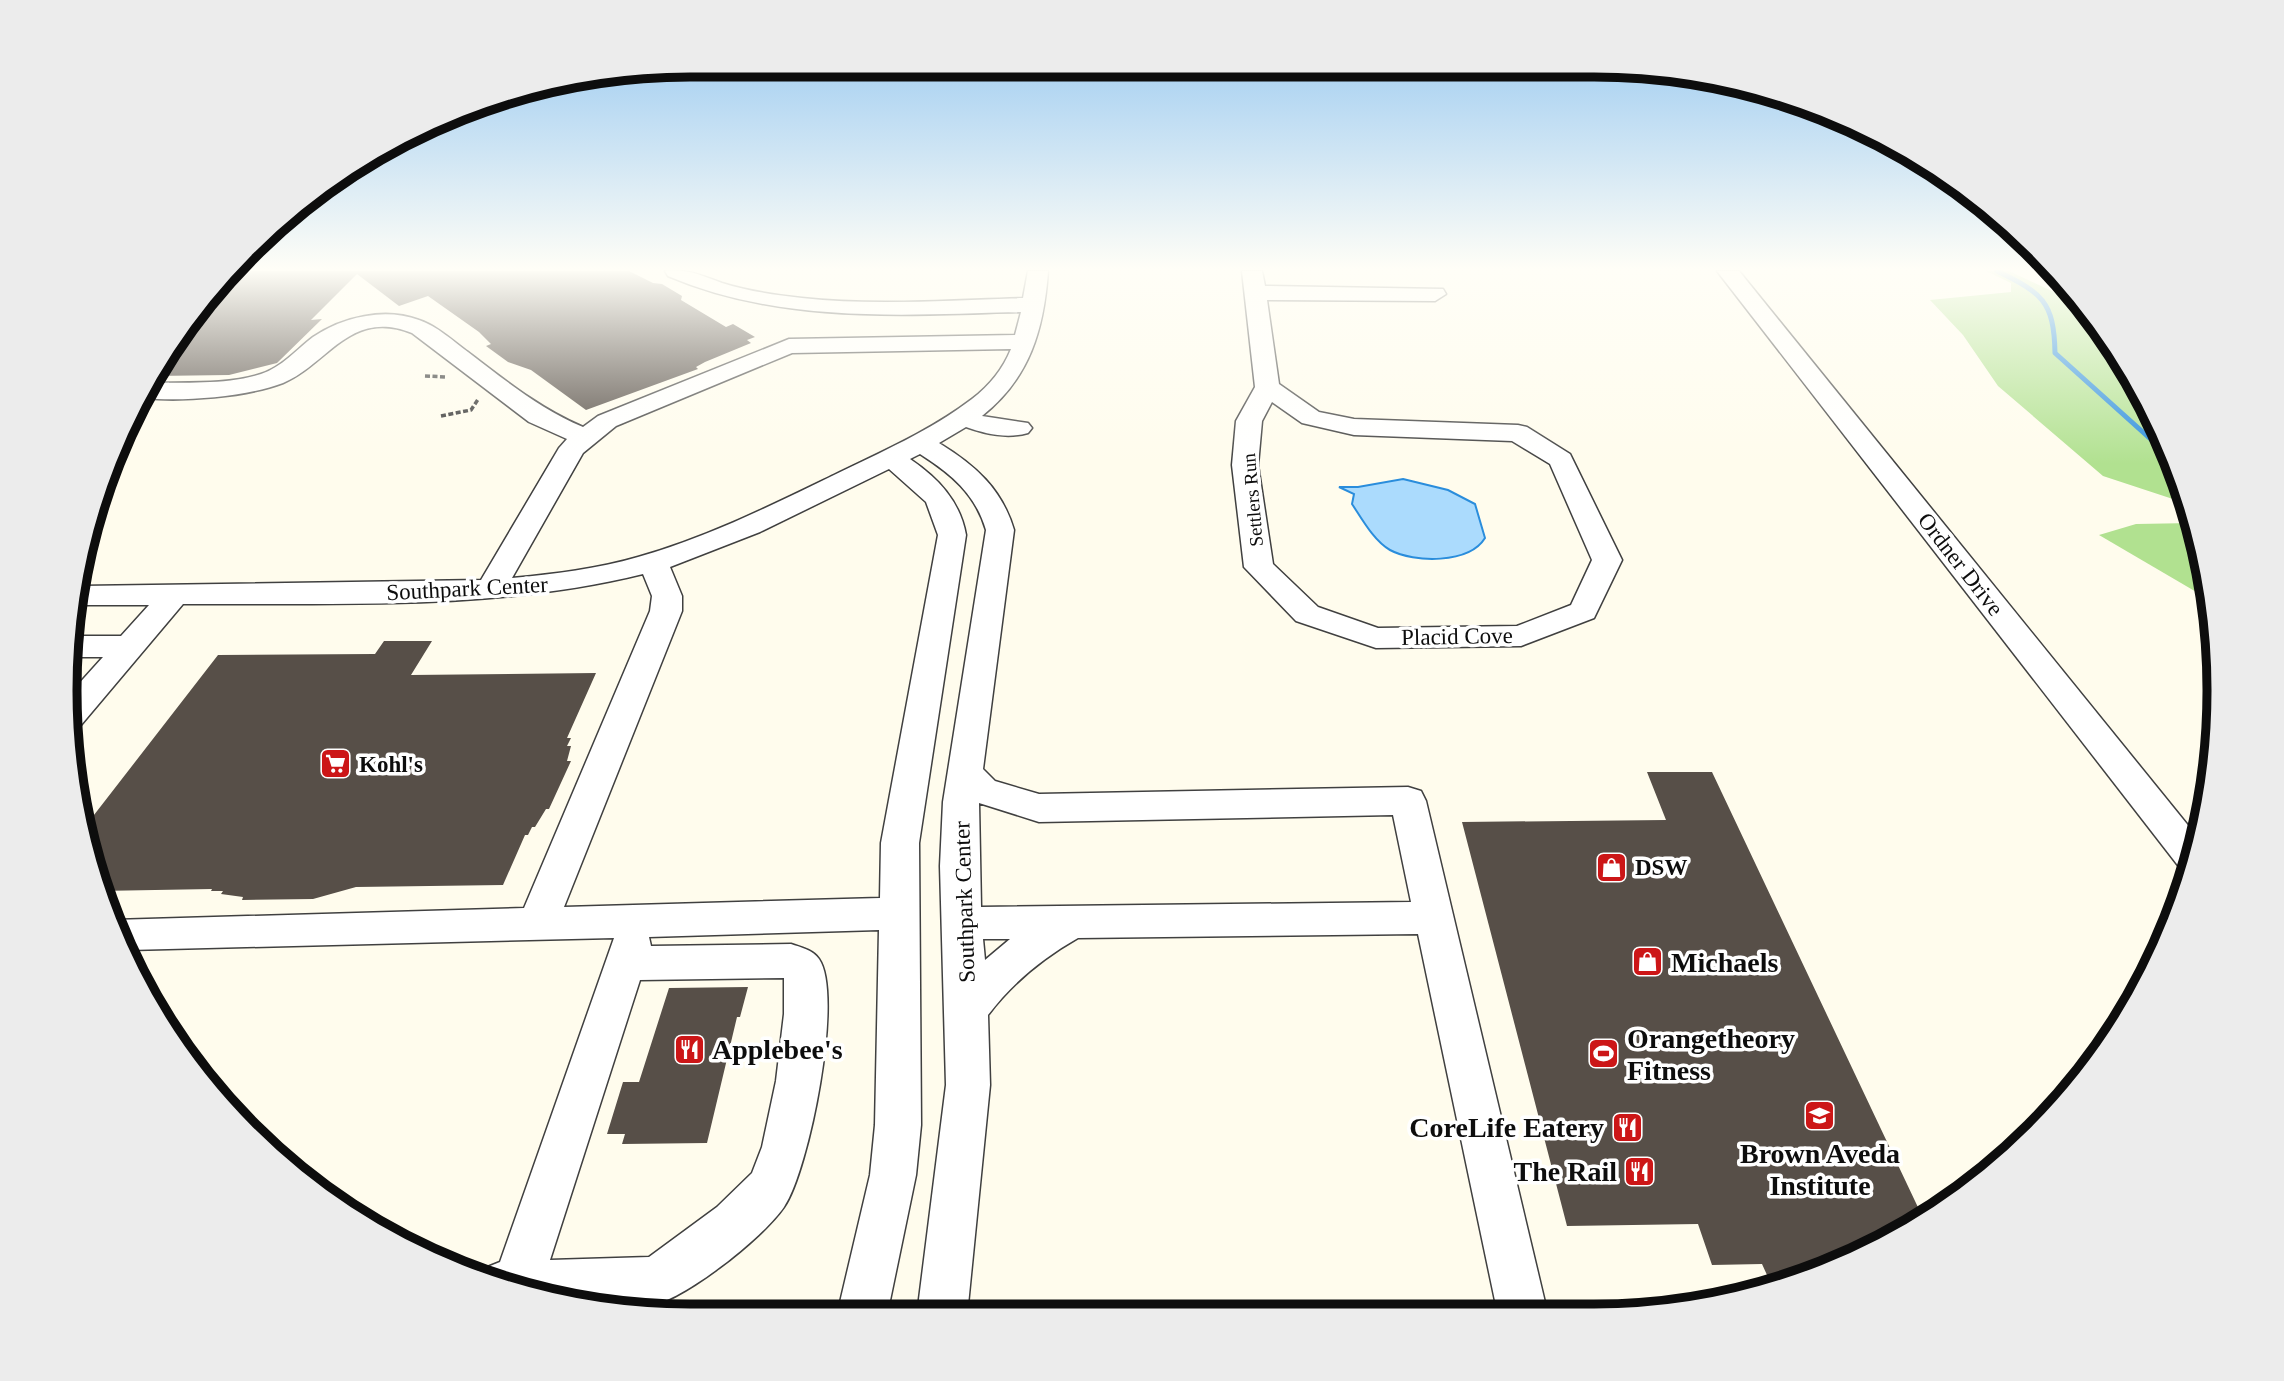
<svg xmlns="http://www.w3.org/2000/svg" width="2284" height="1381" viewBox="0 0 2284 1381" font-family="Georgia,serif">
<rect width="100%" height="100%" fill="#fffced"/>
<g fill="#b1e190">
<path d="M1986,271H2009L2082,305L2114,343L2172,451L2188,504L2103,476L1998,386L1963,335L1930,300L2011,292V283Z"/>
<path d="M2193,523L2207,569L2210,600L2099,535L2136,524Z"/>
</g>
<path fill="#abdbfd" stroke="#2a8ddc" stroke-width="2" d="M1403,479L1448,490L1475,504L1485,538C1469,564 1414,563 1390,550C1374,541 1362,519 1352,504L1354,494L1339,487H1358Z"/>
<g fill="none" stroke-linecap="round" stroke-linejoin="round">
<path stroke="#2a8ddc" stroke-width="5" d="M1997,271C2042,293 2054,301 2055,353L2175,461"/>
</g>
<g fill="#574f48">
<path d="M238,271H629L653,283L662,284L682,296L681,300L726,327L733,324L755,337L747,340L751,343L705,362L696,367L698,369L586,410L531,370L508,362L486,346L491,344L479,332L428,296L399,306L357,274L311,320L322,319L277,363L229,375L154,376L170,343Z"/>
<path d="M384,641H432L411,675L596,673L567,738H571L567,746H571L567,761H571L549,809H546L535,827H532L528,835H525L503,885L356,887L313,899L242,900L243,897L221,894L223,891H211L212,889L98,891L87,824L218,655L375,654Z"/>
<path d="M1647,772H1712L1924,1220L1906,1233L1806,1274L1767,1275L1762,1264L1712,1265L1698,1224L1567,1226L1462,822L1666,820Z"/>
<path d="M748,987L740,1017H737L707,1143L622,1144L625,1134H607L623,1082H639L669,988Z"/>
</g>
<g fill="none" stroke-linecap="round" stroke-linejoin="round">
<defs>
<g id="minor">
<path d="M665,271C690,269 699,275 722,283C747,291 775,295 802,298C875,306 950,300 1023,298L1028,271H1048C1044,329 1030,378 982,416L1028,423L1032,428L1028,433C1007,439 986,434 966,427L939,443C975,465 1002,489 1014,530L983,769L995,781L1039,794L1408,787L1421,791L1426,801L1548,1315H1498L1418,934L1078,938C1043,958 1013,982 988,1015L990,1085L967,1315H917L946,1085L940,866L943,802L986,530C975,493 951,474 920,454L910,459C938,478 960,501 966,535L919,843L921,1125L916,1175L887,1315H837L870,1175L875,1125L879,930L649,937L651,946L791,944C800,947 813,950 819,959C844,995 809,1171 784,1207C762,1239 681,1303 643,1308C615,1311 586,1302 559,1297C534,1292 504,1290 481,1279L485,1268L500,1262L614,938L129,950L113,920L524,908L650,611L652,596L643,574C493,611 336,603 183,604L81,725L71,728L66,698L103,657H70L74,636H121L149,605H79L82,586L481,580L559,448L567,439L529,422L412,333C350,308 328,364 283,383C246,397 183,402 143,398L150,383C186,382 227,385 261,374C282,367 296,350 313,337C342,317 385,307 419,320C437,326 453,341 468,352C506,381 539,408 583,427L598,416L789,339L1015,335L1021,312C901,315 781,324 668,276ZM1011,349C1003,369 989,386 972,399C930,431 881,452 834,475C770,506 706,538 638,557C597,569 554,574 512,578L583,453L616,426L792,353ZM889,469L926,502L938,535L881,843L880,898L564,907L682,611V596L670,567L760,532ZM979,803L1039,822L1393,815L1411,902L981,907ZM983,939H1010L985,960ZM784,978V1014L776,1081L762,1147L752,1173L717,1207L649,1257L550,1260L640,980Z"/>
<path d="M1242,271H1262L1265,286L1443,289L1446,294L1435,301L1267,300L1279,384L1319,412L1354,419L1518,425L1527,427L1570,454L1622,560L1594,618L1521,646L1376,648L1296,621L1244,567L1232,465L1236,421L1255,387ZM1272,402L1302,423L1354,435L1512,441L1550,464L1592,560L1571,605L1517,626L1378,628L1318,607L1273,564L1258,465L1262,421Z"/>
<path d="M1717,271H1739L2199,839L2189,872L2180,868Z"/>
</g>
</defs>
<use href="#minor" stroke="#404040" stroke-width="3"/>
<g stroke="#2f2f2f" stroke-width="3.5" stroke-dasharray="5 2.5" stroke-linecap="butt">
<path d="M425,376L447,377"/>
<path d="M441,416L471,410L479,398"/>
</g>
<use href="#minor" fill="#fff" fill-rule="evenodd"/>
</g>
<linearGradient id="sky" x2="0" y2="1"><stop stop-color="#8fc4f0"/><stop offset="0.58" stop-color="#fffef7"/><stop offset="1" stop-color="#fffef7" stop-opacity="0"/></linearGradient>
<rect width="2284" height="464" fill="url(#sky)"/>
<defs>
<symbol id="supermarket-square" viewBox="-11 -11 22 22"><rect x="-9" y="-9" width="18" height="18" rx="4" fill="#cc1617" stroke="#fff"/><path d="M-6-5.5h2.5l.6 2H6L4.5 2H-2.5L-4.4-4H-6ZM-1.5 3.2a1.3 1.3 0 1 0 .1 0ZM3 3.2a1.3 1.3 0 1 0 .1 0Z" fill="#fff"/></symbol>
<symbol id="shop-square" viewBox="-11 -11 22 22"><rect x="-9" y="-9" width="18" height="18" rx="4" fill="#cc1617" stroke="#fff"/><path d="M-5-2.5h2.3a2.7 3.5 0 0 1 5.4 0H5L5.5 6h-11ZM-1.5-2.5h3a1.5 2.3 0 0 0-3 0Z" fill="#fff"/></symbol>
<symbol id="restaurant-square" viewBox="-11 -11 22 22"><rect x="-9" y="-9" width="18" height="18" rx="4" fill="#cc1617" stroke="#fff"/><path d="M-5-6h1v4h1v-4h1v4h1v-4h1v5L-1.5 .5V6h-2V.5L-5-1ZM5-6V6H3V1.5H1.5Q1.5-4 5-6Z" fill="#fff"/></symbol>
<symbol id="stadium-square" viewBox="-11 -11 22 22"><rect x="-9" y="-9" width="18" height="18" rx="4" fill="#cc1617" stroke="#fff"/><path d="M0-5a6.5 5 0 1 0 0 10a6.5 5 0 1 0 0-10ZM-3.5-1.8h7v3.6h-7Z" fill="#fff"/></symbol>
<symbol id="school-square" viewBox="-11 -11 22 22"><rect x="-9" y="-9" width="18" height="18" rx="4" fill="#cc1617" stroke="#fff"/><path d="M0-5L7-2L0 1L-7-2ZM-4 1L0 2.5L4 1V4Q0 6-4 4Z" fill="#fff"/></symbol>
</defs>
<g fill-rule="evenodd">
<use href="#supermarket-square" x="318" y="746" width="35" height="35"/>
<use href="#shop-square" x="1594" y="850" width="35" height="35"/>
<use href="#shop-square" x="1630" y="944" width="35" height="35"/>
<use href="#restaurant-square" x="672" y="1032" width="35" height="35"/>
<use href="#stadium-square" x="1586" y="1036" width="35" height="35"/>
<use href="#school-square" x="1802" y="1098" width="35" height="35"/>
<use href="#restaurant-square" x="1610" y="1110" width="35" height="35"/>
<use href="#restaurant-square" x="1622" y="1154" width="35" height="35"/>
</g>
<g text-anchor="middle" stroke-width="7" stroke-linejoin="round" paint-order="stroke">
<g font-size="19" fill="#0d0d0d" stroke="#fff">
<text transform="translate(1252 500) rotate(-95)" y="7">Settlers Run</text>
</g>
<g font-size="23" fill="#0d0d0d" stroke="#fff">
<text transform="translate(1961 564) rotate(52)" y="8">Ordner Drive</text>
<text transform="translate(467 588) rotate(-3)" y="8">Southpark Center</text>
<text transform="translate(1457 636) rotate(-1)" y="8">Placid Cove</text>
<text transform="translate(964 902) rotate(-92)" y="8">Southpark Center</text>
</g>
<g font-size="23" font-weight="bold" fill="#0d0d0d" stroke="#fff" text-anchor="start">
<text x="359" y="772">Kohl's</text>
<text x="1635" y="875">DSW</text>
</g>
<g font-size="28" font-weight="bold" fill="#0d0d0d" stroke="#fff" text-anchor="start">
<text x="1671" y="972">Michaels</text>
<text x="1627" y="1048">Orangetheory<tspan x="1627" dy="32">Fitness</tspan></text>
<text x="712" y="1059">Applebee's</text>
<text x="1604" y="1137" text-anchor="end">CoreLife Eatery</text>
<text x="1820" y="1163" text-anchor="middle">Brown Aveda<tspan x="1820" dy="32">Institute</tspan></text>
<text x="1617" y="1181" text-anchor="end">The Rail</text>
</g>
</g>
<path d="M0 0H2284V1381H0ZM690 77H1594A613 613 0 0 1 2207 690V691A613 613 0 0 1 1594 1304H690A613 613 0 0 1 77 691V690A613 613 0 0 1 690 77Z" fill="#ececec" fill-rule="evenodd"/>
<path fill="none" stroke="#0d0d0d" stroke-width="9" d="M690 77H1594A613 613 0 0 1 2207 690V691A613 613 0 0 1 1594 1304H690A613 613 0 0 1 77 691V690A613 613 0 0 1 690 77Z"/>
</svg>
